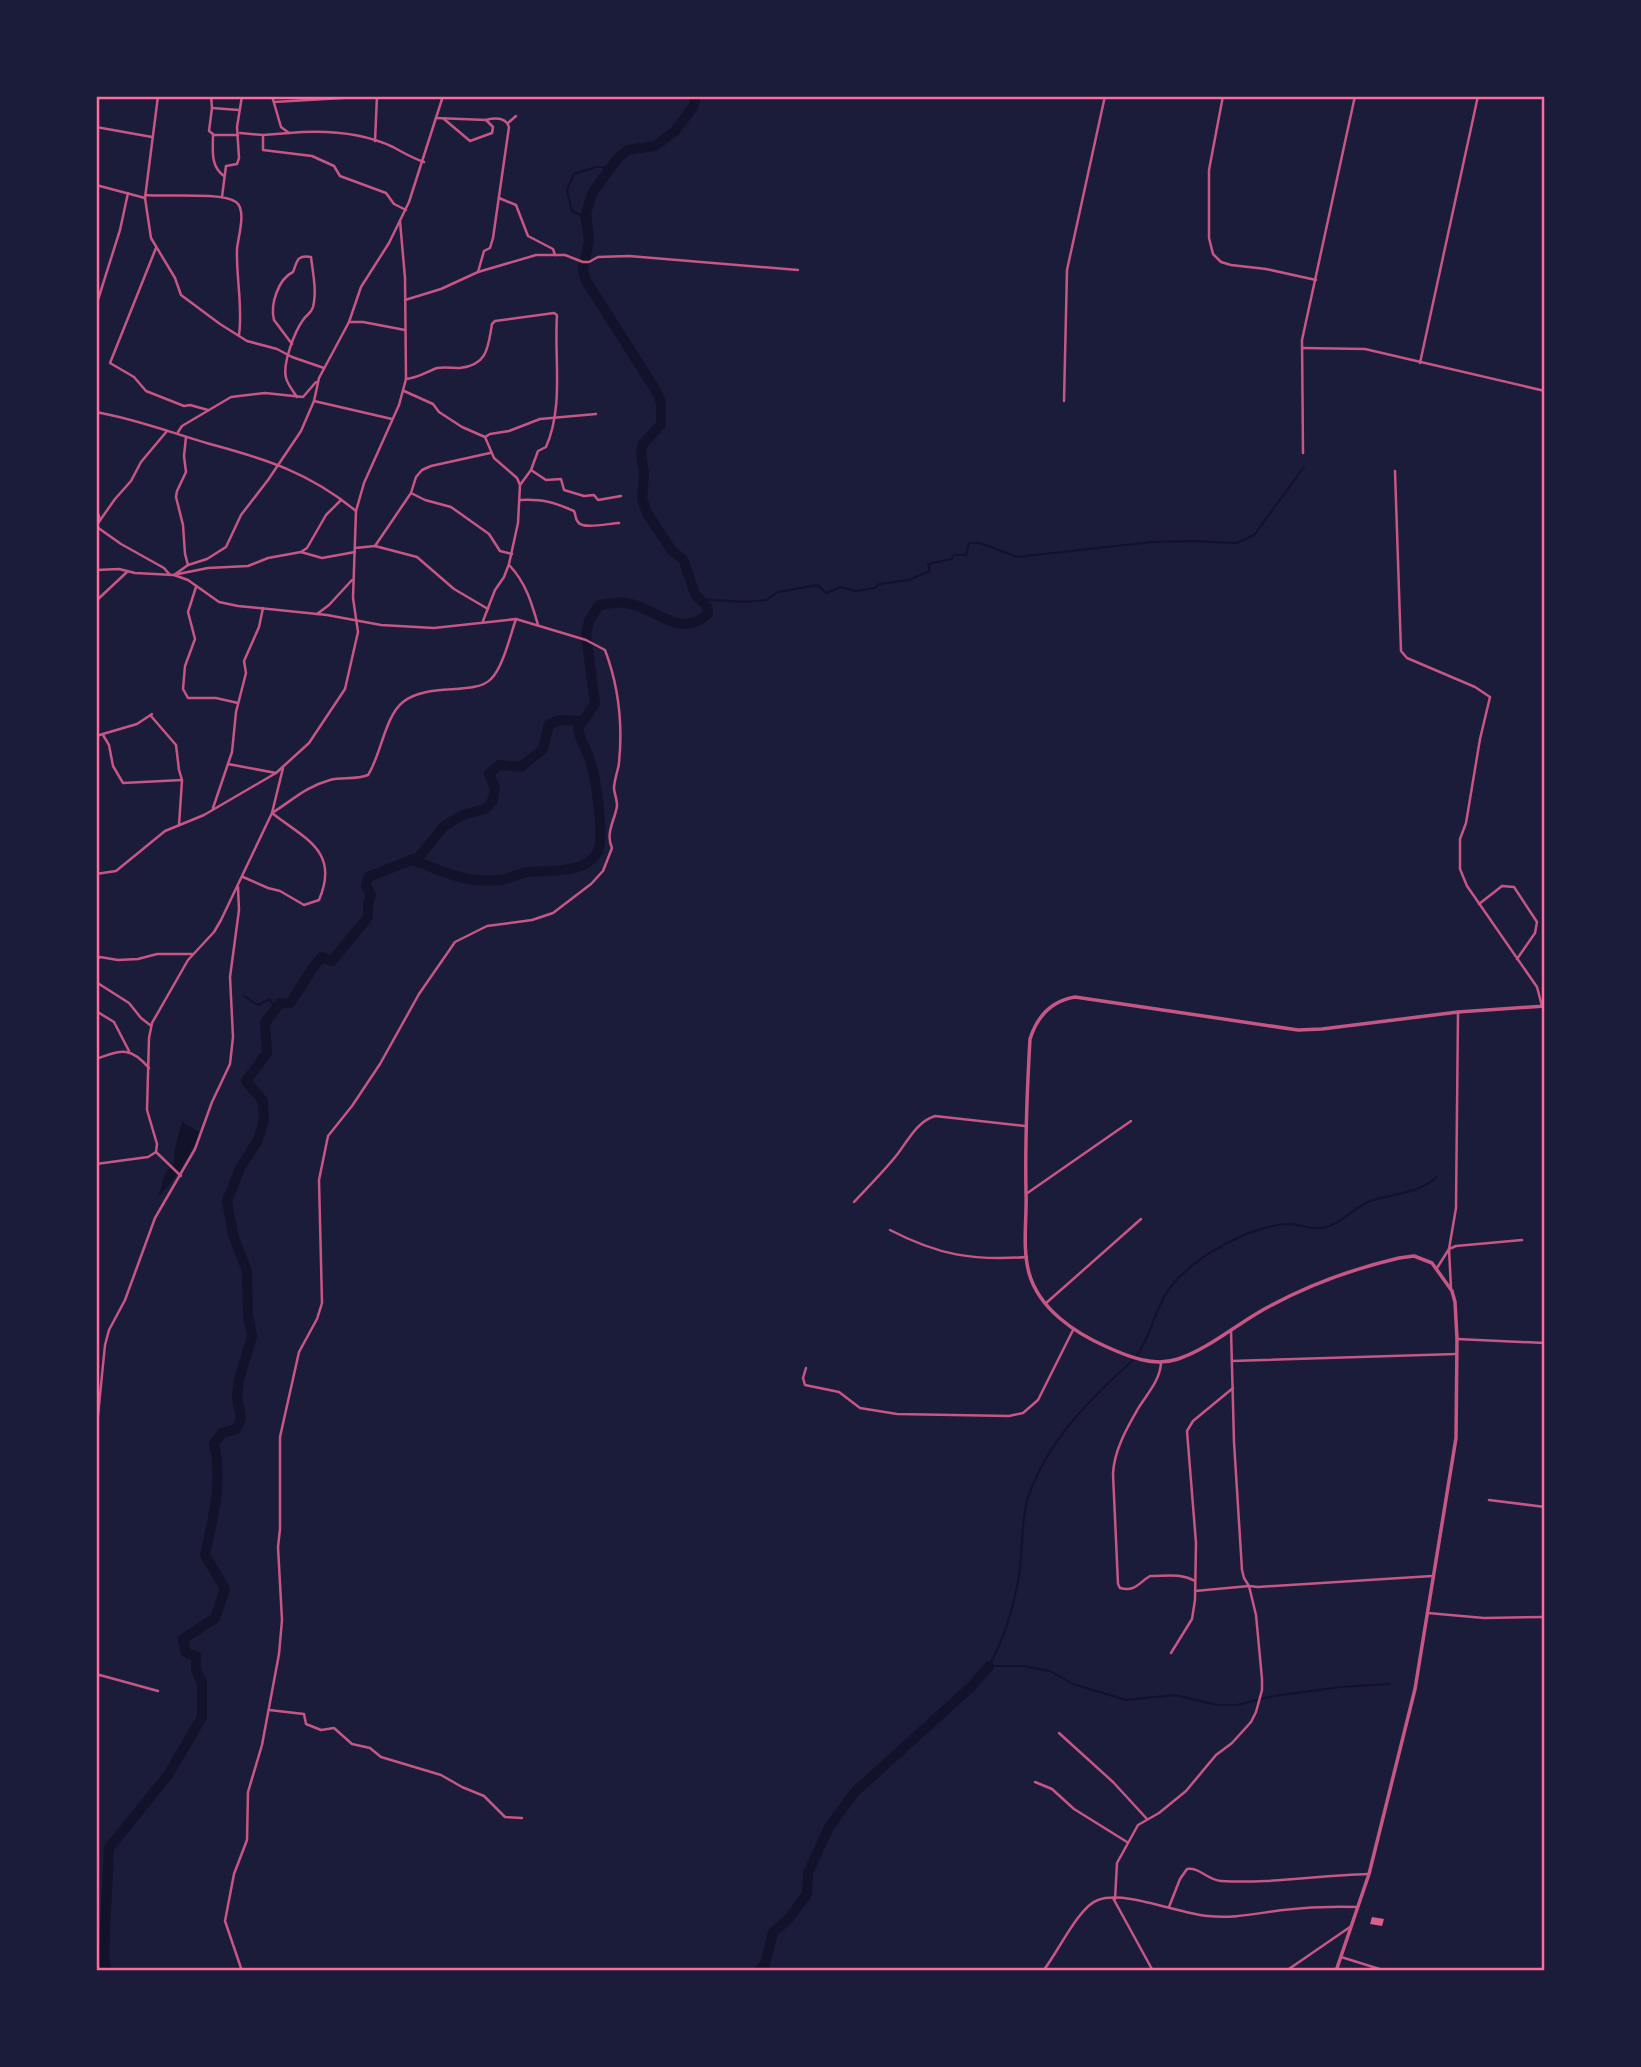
<svg xmlns="http://www.w3.org/2000/svg" width="1641" height="2067" viewBox="0 0 1641 2067" font-family="Karla,sans-serif">
<rect width="100%" height="100%" fill="#1b1b3a"/>
<path fill="#12122b" d="M182,1122L199,1132C194,1152 173,1183 158,1197L165,1174L174,1163V1152Z"/>
<g fill="none" stroke-linecap="round" stroke-linejoin="round">
<g stroke="#12122b" stroke-width="2">
<path d="M587,251L581,215L572,211L567,190L574,174L596,167H610"/>
<path d="M701,599L744,602L766,600L778,592L818,585L826,593L840,587L855,591L875,588L879,584L909,580L930,571L928,564L952,559L953,555H966L969,543H980L1017,557L1152,542L1192,541L1237,543L1254,535L1304,467"/>
<path d="M244,996L258,1005L270,999L275,1008"/>
<path d="M1137,1355C1153,1333 1155,1305 1173,1284C1197,1255 1248,1228 1285,1224C1297,1223 1310,1230 1322,1228C1343,1224 1354,1206 1373,1200C1397,1193 1417,1194 1437,1177"/>
<path d="M990,1665C1006,1634 1015,1605 1020,1569C1023,1544 1021,1518 1029,1495C1048,1440 1091,1398 1133,1360"/>
<path d="M989,1666H1023L1050,1671L1073,1684L1126,1700L1175,1695L1217,1705H1237L1273,1696L1340,1687L1390,1684"/>
</g>
<g stroke="#12122b" stroke-width="10">
<path d="M412,860C431,866 449,876 469,879C479,881 496,881 506,879C513,877 520,873 527,872C550,870 596,875 600,843C602,827 596,778 591,763C587,750 580,741 578,728L583,721"/>
<path d="M106,1971L104,1953L109,1848L168,1775L202,1717V1683L196,1669V1656L186,1653L183,1639L215,1618L225,1589L205,1555C213,1519 223,1481 214,1444L222,1433L236,1429L241,1419L237,1397L239,1380L252,1336L248,1315L247,1271L233,1235L227,1201L241,1166L258,1140L264,1120L263,1101L246,1081L267,1053L265,1023L280,1003H290C301,988 310,969 322,957L332,961L368,917V904L371,895L366,886L368,877L419,857L443,827L462,815L485,809L493,800L495,788L489,774L499,765L521,767L543,749L549,724L560,720L583,721L595,704L586,634L589,621L599,605C607,604 618,601 626,603C657,607 678,640 708,614L707,607L695,594L683,559L672,551L647,513L642,499L644,474L641,452L643,444L661,424V402L655,389L585,279L583,270L589,240L586,213L593,192L617,159L628,150L655,146L675,131L693,107L696,96"/>
<path d="M758,1971L765,1964L773,1933L790,1917L807,1894L808,1873L829,1827L855,1792L973,1685L989,1666"/>
</g>
</g>
<path fill="#dd5f8e" d="M1372,1917L1384,1919L1382,1926L1370,1924Z"/>
<g fill="none" stroke-linecap="round" stroke-linejoin="round">
<g stroke="#c65784" stroke-width="2.5">
<path d="M158,96L145,198L151,238L175,278L181,295L220,324L247,341L277,349L292,357L324,368"/>
<path d="M211,96L212,108L209,131L213,134C213,150 210,166 224,176"/>
<path d="M272,96L281,127L289,133C324,130 361,132 393,147C404,153 412,158 424,162"/>
<path d="M1223,96L1209,170V238L1213,254L1221,262L1231,265L1266,269L1316,280"/>
<path d="M274,102L377,96"/>
<path d="M212,108L239,110"/>
<path d="M436,118L486,120C494,118 506,117 509,127L493,238L490,248L484,251L478,272"/>
<path d="M444,119L470,141L492,133L493,127L486,120"/>
<path d="M508,123L516,116"/>
<path d="M96,127L152,137"/>
<path d="M240,133L263,135L289,133"/>
<path d="M213,135H238"/>
<path d="M263,135V150L312,156L334,166L340,176L386,193L394,204L406,210"/>
<path d="M375,141L377,96"/>
<path d="M96,185L145,198"/>
<path d="M145,195C165,197 222,192 236,202C247,210 238,237 237,249C236,278 243,306 239,335"/>
<path d="M222,197L226,166L237,164L239,158L237,127L242,96"/>
<path d="M499,198L516,205L528,236L553,249L555,255"/>
<path d="M156,248L110,363L134,377L146,391L184,406L190,405L208,410"/>
<path d="M405,300L441,289L478,272L536,255H565L583,262H589L598,257L629,256L798,270"/>
<path d="M96,306L120,230L128,193"/>
<path d="M349,322H363L405,330"/>
<path d="M292,344L274,320C270,305 278,279 293,272C297,263 296,254 311,257C313,274 317,291 313,307C311,314 307,314 303,320C295,331 282,364 286,378C288,385 293,391 297,397"/>
<path d="M1302,348L1365,349L1545,391"/>
<path d="M1420,363L1478,96"/>
<path d="M406,379C418,378 426,372 437,368C444,367 452,368 460,368C488,365 488,347 492,324L495,321L554,313L557,315C554,359 564,406 546,447L538,451L531,470L520,485L518,523L509,564L504,577L495,590L483,621"/>
<path d="M404,391L433,404L439,412L462,427L485,437L494,458L517,478L520,485"/>
<path d="M314,401L392,419"/>
<path d="M1064,401L1067,270L1105,96"/>
<path d="M96,412C136,419 172,433 210,444C266,459 310,473 356,511"/>
<path d="M178,432L182,426L231,397L265,393L303,397L316,382"/>
<path d="M186,437L184,456L186,472L177,491L176,497L183,525L185,554L188,565"/>
<path d="M485,437L490,434L509,431L540,419L596,414"/>
<path d="M1303,453L1302,340L1355,96"/>
<path d="M531,470L546,480L561,479L564,490L584,496L594,495L598,500L621,496"/>
<path d="M1395,471L1401,651L1407,658L1475,687L1490,697L1480,739L1466,823L1460,839V869L1467,886L1537,987L1542,1006"/>
<path d="M411,493L425,500L451,507L489,534L500,551L512,554"/>
<path d="M520,500C543,499 553,502 574,511C576,515 575,519 578,522C583,530 610,523 619,523"/>
<path d="M96,507L100,520"/>
<path d="M96,526L115,499L131,481L141,462L167,431"/>
<path d="M97,527L121,544L164,568L170,575"/>
<path d="M375,546L411,493L416,477L422,470L431,466L490,453"/>
<path d="M355,548L375,546L417,557L454,589L488,609"/>
<path d="M301,552L322,558L355,552"/>
<path d="M510,566C526,583 532,604 538,625"/>
<path d="M96,570L119,569L135,573L174,575L188,580L219,602L238,606L327,615L381,625L434,628L516,619L586,640L605,650C619,687 623,723 619,763C618,771 614,780 614,789C615,795 617,800 617,806C615,820 605,833 612,848L603,871L591,884L553,913L532,920L487,926L455,942L419,994L380,1064L352,1106L328,1136L319,1180L322,1303L317,1319L299,1352L280,1437V1529L278,1547L282,1620L279,1654L262,1745L248,1792L247,1840L234,1874L225,1921L242,1971"/>
<path d="M178,574L208,568L248,566L268,558L301,552L307,548L326,515L341,500"/>
<path d="M174,575L188,565L207,559L226,547L241,515L268,480L301,431L314,401L319,378L349,322L361,287L389,243L409,202L443,96"/>
<path d="M196,587L188,612L195,639L185,666L183,689L188,698H216L238,703"/>
<path d="M96,601L127,572"/>
<path d="M317,614L329,605L352,580"/>
<path d="M151,716L176,745L179,770L182,780L179,825"/>
<path d="M103,735L109,745L113,766L123,783L182,780"/>
<path d="M96,736L137,724L152,714"/>
<path d="M228,764L276,773"/>
<path d="M213,808L232,752L236,712L246,673L244,661L259,627L263,608"/>
<path d="M96,874L116,871L165,831L204,815L276,773L309,743L345,689L358,632L353,598L356,511L364,483L399,405L406,379L405,278L400,221"/>
<path d="M243,877L268,888L280,891L304,905L319,900C340,851 305,839 272,813C293,800 305,787 330,780C342,777 356,780 368,775C381,755 385,716 403,702C427,682 475,696 491,679C503,667 510,636 516,619"/>
<path d="M1479,904L1502,886L1514,887L1537,922L1535,933L1517,959"/>
<path d="M96,960L100,957L118,960L138,959L157,954H192"/>
<path d="M96,982L129,1003L141,1018L150,1025"/>
<path d="M96,1011L114,1022L129,1051"/>
<path d="M96,1059C122,1050 130,1046 149,1068"/>
<path d="M156,1152L181,1176"/>
<path d="M96,1164L148,1157L156,1152L157,1144L147,1110L149,1038L152,1023L188,960L214,932L221,920L272,813L283,768"/>
<path d="M1026,1194L1131,1121"/>
<path d="M854,1202C868,1187 883,1172 896,1156C908,1141 916,1122 935,1116L1025,1126"/>
<path d="M890,1230C938,1255 973,1261 1027,1257"/>
<path d="M1437,1268L1449,1249L1456,1246L1522,1240"/>
<path d="M1451,1288L1449,1249L1456,1208L1458,1012"/>
<path d="M1045,1304L1141,1219"/>
<path d="M1231,1330L1234,1442L1242,1570L1244,1578L1249,1586L1258,1587L1432,1576"/>
<path d="M1457,1339L1545,1343"/>
<path d="M1232,1361L1456,1354"/>
<path d="M1161,1363C1160,1380 1148,1393 1139,1407C1127,1428 1114,1450 1113,1474L1118,1584L1120,1588C1136,1592 1138,1583 1150,1576C1167,1576 1180,1573 1195,1581"/>
<path d="M806,1368L803,1378L805,1385L839,1392L860,1408L897,1414L1009,1416L1023,1413L1038,1400L1073,1330"/>
<path d="M96,1435L105,1345L109,1330L125,1300L155,1218L195,1149L212,1102L230,1064L233,1037L230,977L239,910L238,887"/>
<path d="M1489,1500L1545,1507"/>
<path d="M1428,1613L1484,1618L1545,1617"/>
<path d="M1171,1653L1192,1619L1195,1600L1196,1543L1187,1431L1193,1421L1233,1388"/>
<path d="M96,1674L158,1691"/>
<path d="M269,1710L304,1714L306,1724L321,1730L334,1728L352,1744L370,1748L381,1757L441,1775L462,1787L484,1796L505,1817L522,1818"/>
<path d="M1059,1733L1113,1782L1147,1819"/>
<path d="M1035,1782L1052,1789L1074,1809L1127,1842"/>
<path d="M1113,1898L1153,1971"/>
<path d="M1115,1899L1117,1863L1138,1825L1159,1813L1186,1791L1216,1755L1232,1743L1251,1722L1256,1712L1262,1690V1679L1256,1615L1249,1586L1195,1591"/>
<path d="M1169,1907L1180,1879L1187,1869C1200,1867 1207,1880 1221,1881C1271,1884 1319,1875 1368,1874"/>
<path d="M1341,1957L1386,1971"/>
<path d="M1043,1971C1057,1954 1079,1906 1098,1900C1126,1890 1179,1914 1208,1916C1233,1919 1258,1913 1283,1910C1308,1907 1332,1906 1358,1907"/>
<path d="M1286,1971L1350,1927"/>
</g>
<path stroke="#c65784" stroke-width="3.5" d="M1336,1971L1369,1874L1415,1689L1456,1438L1457,1339L1455,1302L1452,1291L1432,1263L1414,1256L1399,1258C1356,1268 1309,1285 1270,1306C1239,1322 1212,1347 1178,1359C1154,1367 1129,1357 1107,1347C1075,1333 1039,1309 1029,1273C1022,1247 1027,1219 1026,1193C1025,1142 1027,1091 1030,1039C1037,1017 1051,1001 1075,997L1298,1030L1322,1029L1458,1012L1545,1006"/>
</g>
<rect width="1641" height="2067" fill="none" stroke="#1b1b3a" stroke-width="196"/>
<rect x="98" y="98" width="1445" height="1871" fill="none" stroke="#ff6b9d" stroke-width="2.5"/>
</svg>
